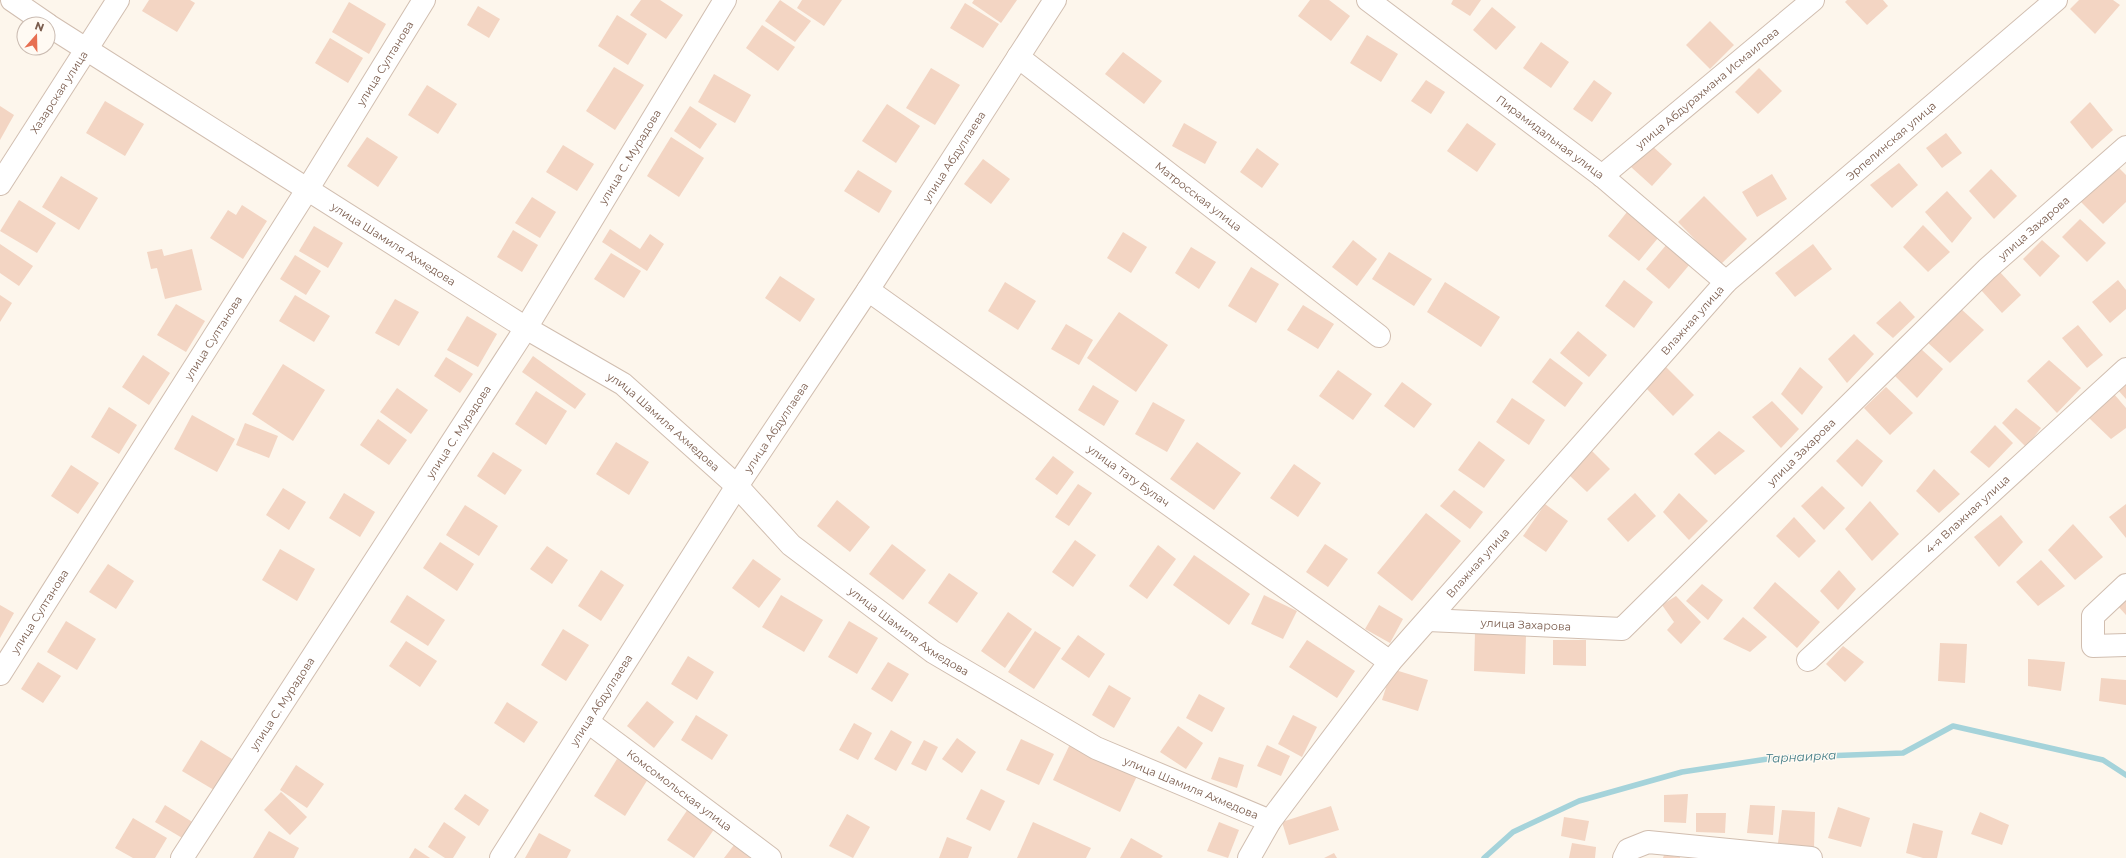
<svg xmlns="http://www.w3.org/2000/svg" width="2126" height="858" viewBox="0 0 2126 858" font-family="Montserrat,sans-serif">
<rect width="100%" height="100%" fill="#fdf6ec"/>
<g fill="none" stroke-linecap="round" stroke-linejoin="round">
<path stroke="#a5d3da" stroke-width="5.5" d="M1484,858L1513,832L1579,801L1682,772L1774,758L1903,753L1953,726L2103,760L2126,775"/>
</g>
<g fill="#f3d5c3">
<path d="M149,0H190L195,3L177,32L142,11Z"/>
<path d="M641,0H660L683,15L666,39L630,15Z"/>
<path d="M780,0L811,21L795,42L765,21Z"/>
<path d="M802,0H842L824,26L797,8Z"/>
<path d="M974,0H1017L1001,23L972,3Z"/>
<path d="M1310,0H1329L1350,16L1331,41L1298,16Z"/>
<path d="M1453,0H1481L1470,16L1451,4Z"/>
<path d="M1847,0H1883L1888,6L1867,25L1845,2Z"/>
<path d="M2079,0H2113L2120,5L2095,34L2070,9Z"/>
<path d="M349,2L386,24L369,54L332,32Z"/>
<path d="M965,3L999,24L983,48L950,28Z"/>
<path d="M478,6L500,19L489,38L467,25Z"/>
<path d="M1492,7L1516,27L1496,50L1473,30Z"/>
<path d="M617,15L647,34L628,65L598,46Z"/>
<path d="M1710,21L1734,45L1710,69L1686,45Z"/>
<path d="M762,25L795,47L778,71L746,48Z"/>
<path d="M1367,35L1398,54L1381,82L1350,63Z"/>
<path d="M330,38L363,58L348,83L315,63Z"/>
<path d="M1541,42L1569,62L1551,88L1523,68Z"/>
<path d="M1123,52L1162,81L1144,104L1105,74Z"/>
<path d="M614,67L644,85L615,130L586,111Z"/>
<path d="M931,68L960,85L935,125L906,108Z"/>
<path d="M1759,68L1782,91L1758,114L1735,92Z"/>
<path d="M714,74L751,95L735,123L698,102Z"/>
<path d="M1426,80L1445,92L1431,114L1411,101Z"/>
<path d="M1594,80L1612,93L1592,122L1573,109Z"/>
<path d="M427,85L457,104L438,134L408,115Z"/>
<path d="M105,101L144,124L125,156L86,133Z"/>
<path d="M2090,102L2113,130L2092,149L2070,122Z"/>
<path d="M887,104L920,126L896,163L862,141Z"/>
<path d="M0,106L14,115L0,140Z"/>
<path d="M690,106L717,124L700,149L674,131Z"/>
<path d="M1184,123L1217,142L1205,164L1172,146Z"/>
<path d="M1467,123L1496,144L1477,172L1447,151Z"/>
<path d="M1946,133L1962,153L1942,168L1926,148Z"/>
<path d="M367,137L398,157L378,187L347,166Z"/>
<path d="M671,137L704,158L679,197L647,176Z"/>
<path d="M563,145L594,164L577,191L546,172Z"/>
<path d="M1651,145L1672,164L1652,186L1631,167Z"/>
<path d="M1257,148L1279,164L1262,188L1240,172Z"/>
<path d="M983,159L1010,179L991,204L964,184Z"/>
<path d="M1899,163L1918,185L1892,208L1870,185Z"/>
<path d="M2118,167L2126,175V202L2103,224L2080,201Z"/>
<path d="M1991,169L2017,196L1994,219L1969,191Z"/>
<path d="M858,170L892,191L879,213L844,191Z"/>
<path d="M1772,174L1787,199L1757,217L1742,192Z"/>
<path d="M61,176L98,198L79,230L42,207Z"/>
<path d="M1947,191L1972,218L1952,243L1925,212Z"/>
<path d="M1704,196L1747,239L1720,265L1678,222Z"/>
<path d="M532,197L556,212L540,238L515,223Z"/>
<path d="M19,200L56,223L37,253L0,231Z"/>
<path d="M242,205L267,221L243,259L210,238L228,210L236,215Z"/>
<path d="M1627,212L1658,238L1639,261L1608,236Z"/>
<path d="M2080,219L2106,243L2087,262L2062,237Z"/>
<path d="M1923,225L1950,252L1928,272L1903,247Z"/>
<path d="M314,226L343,243L328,268L299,251Z"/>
<path d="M610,229L640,249L650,234L664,244L647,271L602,242Z"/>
<path d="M513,230L538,245L522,272L497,257Z"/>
<path d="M1123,232L1147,247L1131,273L1107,258Z"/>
<path d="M1353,240L1377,259L1357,286L1332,267Z"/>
<path d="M2042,240L2060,256L2040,277L2023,259Z"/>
<path d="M0,244L33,266L19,286L0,273Z"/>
<path d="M1667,244L1690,264L1669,289L1646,269Z"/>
<path d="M1813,244L1832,269L1795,297L1775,273Z"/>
<path d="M1191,247L1216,262L1199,289L1175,273Z"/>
<path d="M162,249L164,256L192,249L202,290L165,299L157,268L151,269L147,252Z"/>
<path d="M1389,252L1432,279L1414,306L1372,279Z"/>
<path d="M611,253L641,271L624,298L594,279Z"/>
<path d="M295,255L321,271L306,295L280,279Z"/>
<path d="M1251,267L1279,284L1256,323L1228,306Z"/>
<path d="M1999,271L2021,295L2002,313L1981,290Z"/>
<path d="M780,276L815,299L800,322L765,298Z"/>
<path d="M1624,280L1653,302L1634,328L1605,306Z"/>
<path d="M2118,280L2126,290V309L2110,323L2092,302Z"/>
<path d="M1005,282L1036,301L1018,330L988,311Z"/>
<path d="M1445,282L1500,317L1481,347L1427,312Z"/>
<path d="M0,295L12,303L0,322Z"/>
<path d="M295,295L330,316L314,342L279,321Z"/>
<path d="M395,299L419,312L399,346L375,333Z"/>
<path d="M1900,301L1915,317L1893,338L1876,323Z"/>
<path d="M176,304L205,321L186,352L157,335Z"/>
<path d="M1303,305L1334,324L1318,349L1287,330Z"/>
<path d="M1960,308L1984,330L1950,363L1926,341Z"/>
<path d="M1119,312L1168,345L1136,392L1087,358Z"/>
<path d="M467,316L497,334L478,367L447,350Z"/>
<path d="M1066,324L1093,340L1079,365L1051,349Z"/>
<path d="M2078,325L2103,355L2087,368L2062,338Z"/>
<path d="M1578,331L1607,355L1589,377L1560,353Z"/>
<path d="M1854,334L1874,354L1847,383L1828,359Z"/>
<path d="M1921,349L1943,369L1917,398L1895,376Z"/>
<path d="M143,355L170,373L149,405L122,387Z"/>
<path d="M533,356L586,394L575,409L522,372Z"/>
<path d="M446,357L473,374L460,393L434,376Z"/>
<path d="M1550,358L1583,383L1565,407L1532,382Z"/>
<path d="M2049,360L2081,388L2057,413L2027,381Z"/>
<path d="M283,364L325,390L293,441L252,414Z"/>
<path d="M1665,366L1694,395L1673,416L1645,387Z"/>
<path d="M1800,367L1823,387L1802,415L1781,394Z"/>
<path d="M1338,370L1372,394L1353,420L1319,396Z"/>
<path d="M2126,381V399L2117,389Z"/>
<path d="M1402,382L1432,404L1414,428L1384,406Z"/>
<path d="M1093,385L1119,401L1104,426L1078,410Z"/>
<path d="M1886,387L1913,413L1890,435L1864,408Z"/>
<path d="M397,388L428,410L411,434L380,412Z"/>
<path d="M536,391L567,411L546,445L515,424Z"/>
<path d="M2114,394L2126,408V428L2111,439L2089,418Z"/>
<path d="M1512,398L1545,420L1529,445L1496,422Z"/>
<path d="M1772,401L1799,429L1781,448L1752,417Z"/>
<path d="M1153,402L1185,420L1167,452L1135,434Z"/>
<path d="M109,407L137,425L119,454L91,437Z"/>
<path d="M2016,408L2041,428L2026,447L2002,423Z"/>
<path d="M192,415L235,439L217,472L174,449Z"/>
<path d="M378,419L407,440L389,465L360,445Z"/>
<path d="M245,423L278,436L269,458L236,445Z"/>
<path d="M1995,425L2013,443L1989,468L1970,452Z"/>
<path d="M1719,431L1745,451L1715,475L1694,454Z"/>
<path d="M1857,439L1883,461L1862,487L1836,461Z"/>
<path d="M1479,441L1505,460L1484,488L1458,470Z"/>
<path d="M616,442L649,462L629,495L596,474Z"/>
<path d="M1197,442L1241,473L1214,510L1170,479Z"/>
<path d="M1592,451L1610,469L1587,492L1569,475Z"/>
<path d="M493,452L522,470L505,495L477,476Z"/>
<path d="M1053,456L1074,472L1057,495L1035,479Z"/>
<path d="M1294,464L1321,483L1298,517L1270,498Z"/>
<path d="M71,465L99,483L78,514L51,496Z"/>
<path d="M1934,469L1960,494L1939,513L1916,491Z"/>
<path d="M1078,484L1092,493L1069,526L1055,517Z"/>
<path d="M1822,486L1845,508L1824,530L1801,506Z"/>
<path d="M283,488L306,502L289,530L266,515Z"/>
<path d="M1454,490L1483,512L1470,529L1440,506Z"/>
<path d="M344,493L375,512L360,537L329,518Z"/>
<path d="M1635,493L1656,516L1628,542L1607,519Z"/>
<path d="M1679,493L1708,521L1689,540L1663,512Z"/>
<path d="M837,500L870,527L850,552L817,526Z"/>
<path d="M1870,501L1899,534L1872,561L1845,529Z"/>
<path d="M1545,504L1568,521L1546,552L1523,536Z"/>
<path d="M2126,504V538L2109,517Z"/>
<path d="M465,505L498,526L479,556L446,535Z"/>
<path d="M1426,513L1461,541L1412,601L1377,573Z"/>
<path d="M2001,515L2023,542L1999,567L1974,537Z"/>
<path d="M1794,517L1816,541L1799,558L1776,536Z"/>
<path d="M2073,524L2103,557L2075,580L2048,550Z"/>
<path d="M1075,540L1096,555L1073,587L1052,572Z"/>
<path d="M440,542L474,564L457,591L423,568Z"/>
<path d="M892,544L926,570L903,600L869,574Z"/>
<path d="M1325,544L1348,559L1328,587L1306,572Z"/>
<path d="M1158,545L1176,559L1147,599L1129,586Z"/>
<path d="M547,546L568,560L552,584L530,569Z"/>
<path d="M280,549L315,569L297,601L262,580Z"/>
<path d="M1194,555L1250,594L1229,625L1173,585Z"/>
<path d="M753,559L781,579L759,608L732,588Z"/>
<path d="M2041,560L2065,586L2038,606L2016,582Z"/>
<path d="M108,564L134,581L116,609L89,592Z"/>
<path d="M601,570L624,585L601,621L578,606Z"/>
<path d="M1839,570L1856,589L1838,610L1820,591Z"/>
<path d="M949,573L978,593L957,623L928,603Z"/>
<path d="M1775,582L1820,622L1797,648L1753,608Z"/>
<path d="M1702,584L1723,600L1708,620L1686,601Z"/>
<path d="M407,595L445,620L428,646L390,622Z"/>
<path d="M781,595L823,620L804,652L762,627Z"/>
<path d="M1264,595L1297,611L1283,639L1251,624Z"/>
<path d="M2126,595V615L2116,604Z"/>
<path d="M1676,596L1701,622L1681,644L1667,630L1674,622L1662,605Z"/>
<path d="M0,605L14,613L0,638Z"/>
<path d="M1379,605L1403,619L1390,643L1365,629Z"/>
<path d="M1008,612L1032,629L1005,668L981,651Z"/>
<path d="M1743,617L1767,637L1750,652L1723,639Z"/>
<path d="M66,621L96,639L77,670L47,652Z"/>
<path d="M849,621L878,638L857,674L828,657Z"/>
<path d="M563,629L589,645L566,681L541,665Z"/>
<path d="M1035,631L1061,648L1034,689L1008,672Z"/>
<path d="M1475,632L1526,635L1525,674L1474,671Z"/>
<path d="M1078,635L1105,654L1089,678L1061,659Z"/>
<path d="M1307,640L1355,671L1337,698L1289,667Z"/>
<path d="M1553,640H1586V666L1553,665Z"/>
<path d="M406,641L437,661L420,687L389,666Z"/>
<path d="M1940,643L1967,644L1965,683L1938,681Z"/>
<path d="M1843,646L1864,662L1845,682L1826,664Z"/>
<path d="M688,656L714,672L697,700L671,684Z"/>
<path d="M2028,659L2065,662L2061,691L2028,686Z"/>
<path d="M38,662L61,676L43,703L21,689Z"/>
<path d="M888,662L909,674L892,702L871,689Z"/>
<path d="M1392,669L1428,680L1418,711L1382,700Z"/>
<path d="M2101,678L2126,680V705L2099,701Z"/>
<path d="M1109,685L1131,698L1114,728L1092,715Z"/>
<path d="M1199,694L1225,708L1212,732L1186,718Z"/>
<path d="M647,701L674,722L654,748L627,726Z"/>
<path d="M507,702L538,722L524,743L494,723Z"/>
<path d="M696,715L728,735L712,760L681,740Z"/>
<path d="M1293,715L1317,727L1302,757L1278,744Z"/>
<path d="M854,723L872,733L858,760L839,750Z"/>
<path d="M1178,726L1203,743L1186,769L1160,752Z"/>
<path d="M891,730L912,742L896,771L874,759Z"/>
<path d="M957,738L976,752L962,773L942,759Z"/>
<path d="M1021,739L1054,754L1039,785L1006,770Z"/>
<path d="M201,740L232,759L214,790L182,771Z"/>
<path d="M924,740L938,747L926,771L911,764Z"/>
<path d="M1071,742L1138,774L1120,812L1053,780Z"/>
<path d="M1267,745L1290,756L1281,776L1257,766Z"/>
<path d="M1219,757L1244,765L1237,788L1211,779Z"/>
<path d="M617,759L648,779L625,816L594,796Z"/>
<path d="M296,765L324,784L307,808L280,790Z"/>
<path d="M981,789L1005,801L990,831L966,819Z"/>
<path d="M281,792L307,817L290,835L264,810Z"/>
<path d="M465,794L489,810L479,826L454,809Z"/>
<path d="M1688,794L1686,823L1664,822V795Z"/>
<path d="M165,805L194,823L184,839L155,822Z"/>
<path d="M1750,805L1775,806L1773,835L1747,833Z"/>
<path d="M1331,806L1339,830L1289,845L1282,822Z"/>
<path d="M1838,807L1870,818L1861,847L1828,838Z"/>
<path d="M688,809L715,828L694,858L667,840Z"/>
<path d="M1782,810L1815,812L1814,848L1778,843Z"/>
<path d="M1980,812L2009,825L2002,845L1971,834Z"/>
<path d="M1696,813H1726L1725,833L1696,832Z"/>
<path d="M847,814L870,827L853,858L829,846Z"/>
<path d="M1564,817L1589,821L1585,841L1561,836Z"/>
<path d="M133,818L167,838L155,858H133L115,848Z"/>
<path d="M444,822L466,837L453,858H445L428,847Z"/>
<path d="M1033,822L1091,848L1086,858H1017Z"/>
<path d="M1219,822L1239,830L1228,858L1207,851Z"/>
<path d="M1913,823L1943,831L1937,858H1923L1906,853Z"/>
<path d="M269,831L299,848L294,858H253Z"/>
<path d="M539,833L571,850L567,858H525Z"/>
<path d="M947,837L972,847L968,858H939Z"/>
<path d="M1131,838L1163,856L1161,858H1120Z"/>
<path d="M1572,843L1596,847L1595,858H1569Z"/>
<path d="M734,845L750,858H724Z"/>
<path d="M415,848L430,858H409Z"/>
<path d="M1334,853L1337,858H1324Z"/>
<path d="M1664,855L1680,857V858H1663Z"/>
</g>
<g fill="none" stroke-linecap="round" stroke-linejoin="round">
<defs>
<g id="minor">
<path d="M12,0L47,24"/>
<path id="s1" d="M1368,0L1602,176L1726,282"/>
<path id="s2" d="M48,25L526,328L623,384L737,486L791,545L933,652L1096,748L1270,821"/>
<path id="s3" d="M1018,57L1379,336"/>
<path id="s4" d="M1602,176L1813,0"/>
<path id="s5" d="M0,184L118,0"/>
<path id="s6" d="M868,290L1390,662"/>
<path d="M2126,585L2093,616V646L2126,645"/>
<path id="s7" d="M1428,620L1622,629L1987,269L2126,147"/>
<path id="s8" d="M1808,660L2126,369"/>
<path id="s9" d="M0,674L307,190L424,0"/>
<path id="s10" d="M588,722L770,858"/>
<path id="s11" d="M182,858L526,328L725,0"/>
<path id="s12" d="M501,858L737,486L868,290L1055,0"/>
<path id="s13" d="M1249,858L1270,821L1390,662L1726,282L2056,0"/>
<path d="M1624,858L1628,850L1648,842L1811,858"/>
</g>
</defs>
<use href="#minor" stroke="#d1beb0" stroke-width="24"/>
<use href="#minor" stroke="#fff" stroke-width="22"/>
</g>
<g text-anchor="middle" stroke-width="3" stroke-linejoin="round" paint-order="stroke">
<g font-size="11" fill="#7a5c4d" stroke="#fffaf3">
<text dy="4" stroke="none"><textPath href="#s9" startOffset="722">улица Султанова</textPath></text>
<text dy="4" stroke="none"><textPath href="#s4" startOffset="137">улица Абдурахмана Исмаилова</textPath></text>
<text dy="4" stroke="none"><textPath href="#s5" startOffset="109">Хазарская улица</textPath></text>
<text dy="4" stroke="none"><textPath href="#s1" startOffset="228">Пирамидальная улица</textPath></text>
<text dy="4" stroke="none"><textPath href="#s13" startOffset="966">Эрпелинская улица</textPath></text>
<text dy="4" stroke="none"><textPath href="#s11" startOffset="832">улица С. Мурадова</textPath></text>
<text dy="4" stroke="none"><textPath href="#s12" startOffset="835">улица Абдуллаева</textPath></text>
<text dy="4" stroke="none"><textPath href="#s3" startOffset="228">Матросская улица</textPath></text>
<text dy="4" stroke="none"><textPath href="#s7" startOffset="769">улица Захарова</textPath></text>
<text dy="4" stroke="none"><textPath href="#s2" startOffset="409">улица Шамиля Ахмедова</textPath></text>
<text dy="4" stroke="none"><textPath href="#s13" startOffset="698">Влажная улица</textPath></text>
<text dy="4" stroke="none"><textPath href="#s9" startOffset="398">улица Султанова</textPath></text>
<text dy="4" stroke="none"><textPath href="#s2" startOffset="733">улица Шамиля Ахмедова</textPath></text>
<text dy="4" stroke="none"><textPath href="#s12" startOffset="511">улица Абдуллаева</textPath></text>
<text dy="4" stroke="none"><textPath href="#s11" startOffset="508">улица С. Мурадова</textPath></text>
<text dy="4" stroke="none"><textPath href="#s7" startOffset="446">улица Захарова</textPath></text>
<text dy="4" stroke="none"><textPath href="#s6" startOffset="320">улица Тату Булач</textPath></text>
<text dy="4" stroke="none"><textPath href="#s8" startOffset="216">4-я Влажная улица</textPath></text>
<text dy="4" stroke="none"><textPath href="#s13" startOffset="374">Влажная улица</textPath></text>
<text dy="4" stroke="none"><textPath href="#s9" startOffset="74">улица Султанова</textPath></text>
<text dy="4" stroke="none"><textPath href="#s7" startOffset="98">улица Захарова</textPath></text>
<text dy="4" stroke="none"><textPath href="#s2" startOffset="1057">улица Шамиля Ахмедова</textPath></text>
<text dy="4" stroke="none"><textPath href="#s12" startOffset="187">улица Абдуллаева</textPath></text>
<text dy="4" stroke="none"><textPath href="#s11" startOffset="184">улица С. Мурадова</textPath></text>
<text dy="4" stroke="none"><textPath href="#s2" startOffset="1381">улица Шамиля Ахмедова</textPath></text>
<text dy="4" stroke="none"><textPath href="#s10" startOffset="114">Комсомольская улица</textPath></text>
</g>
<g font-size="12" font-style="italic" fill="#437c86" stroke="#fffaf3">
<text transform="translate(1801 757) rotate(-3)" y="4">Тарнаирка</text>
</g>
</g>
<g transform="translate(36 36) rotate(20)"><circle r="19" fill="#fffaf3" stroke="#cabbb1"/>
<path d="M0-3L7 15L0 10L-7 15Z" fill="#e76f51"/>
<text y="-6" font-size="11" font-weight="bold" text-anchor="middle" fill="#7a5c4d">N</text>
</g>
</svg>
